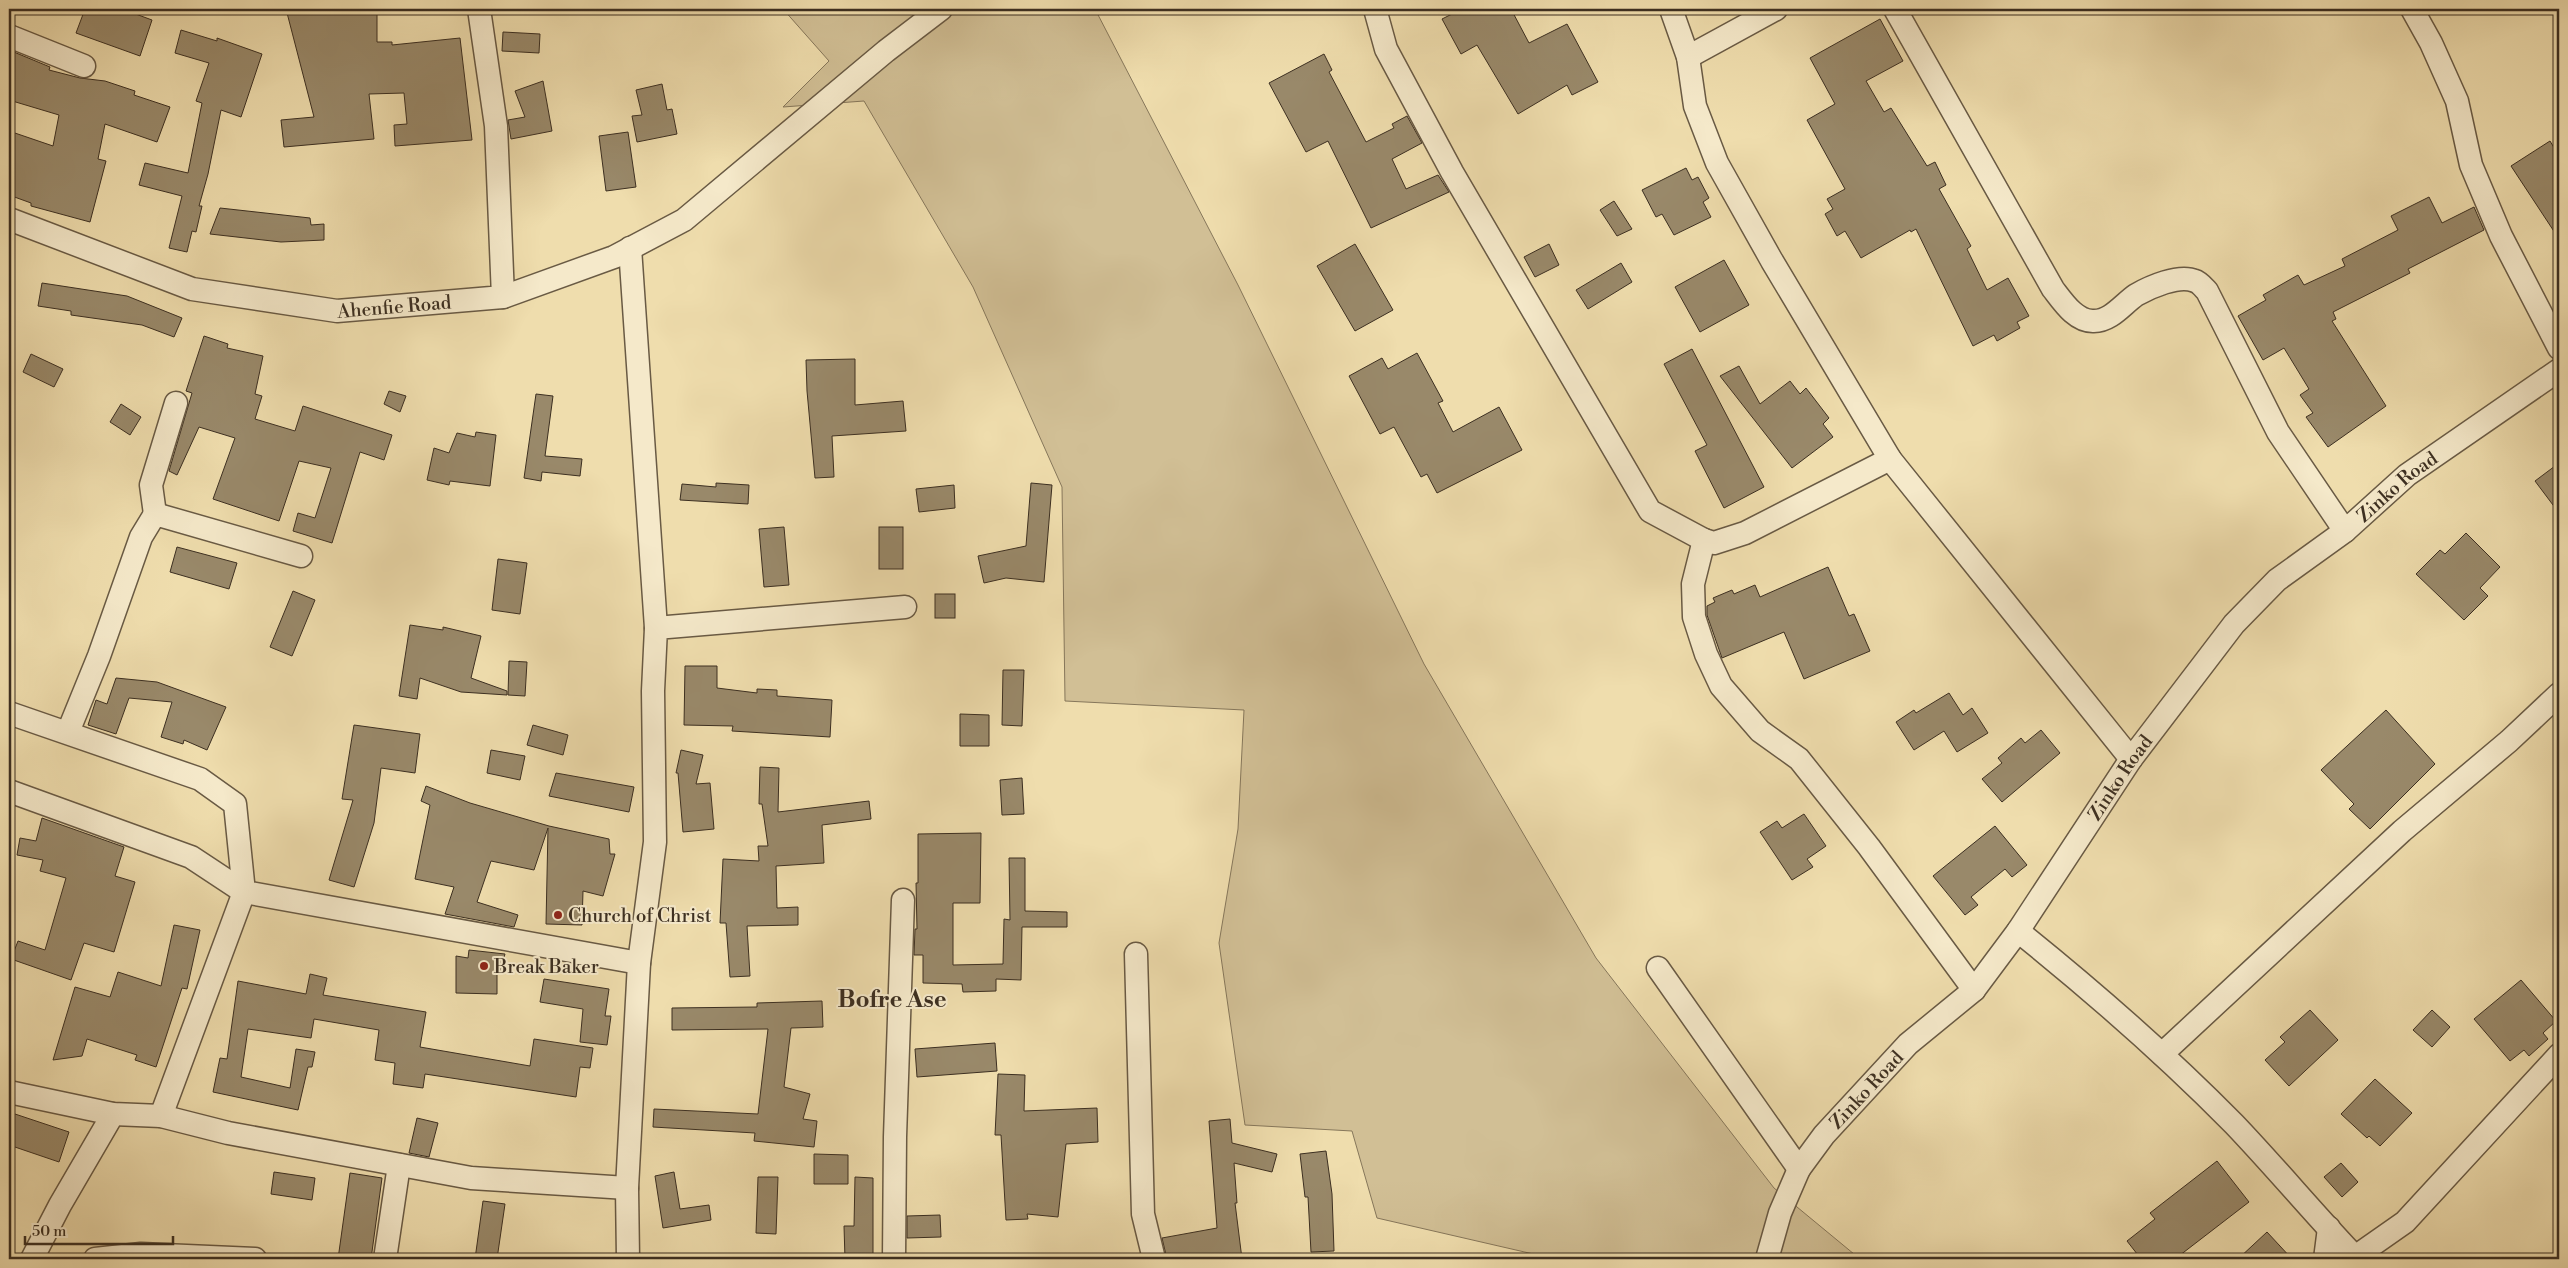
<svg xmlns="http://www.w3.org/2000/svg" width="2568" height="1268" viewBox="0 0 2568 1268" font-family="'Libre Bodoni',serif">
<rect width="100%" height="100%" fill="#efddad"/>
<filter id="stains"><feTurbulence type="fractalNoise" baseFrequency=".004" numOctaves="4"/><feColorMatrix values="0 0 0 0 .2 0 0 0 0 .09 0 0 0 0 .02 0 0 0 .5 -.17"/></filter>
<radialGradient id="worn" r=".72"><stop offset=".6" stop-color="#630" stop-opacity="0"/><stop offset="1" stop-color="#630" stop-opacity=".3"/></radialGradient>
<path fill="#d1bf95" stroke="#86775b" d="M783,9H1095L1238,285L1424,664L1596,958L1774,1188L1860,1259H1555L1377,1218L1352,1131L1245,1125L1219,943L1238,829L1244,710L1065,701L1062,487L973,287L864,101L783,107L829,61Z"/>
<g fill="#99896a" stroke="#3c2f21">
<path d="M85,9H122L152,20L140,56L76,33Z"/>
<path d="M286,9H377V42H392V45L460,38L472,140L395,146L394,125L407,124L404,93L369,94L374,139L284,147L281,120L314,117Z"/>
<path d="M1462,9H1511L1529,43L1567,24L1598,82L1572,95L1567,85L1518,114L1477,45L1461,54L1442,19Z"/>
<path d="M1880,19L1903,61L1866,81L1884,112L1891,108L1927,166L1935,162L1946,185L1939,189L1971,246L1967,249L1987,290L2008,278L2029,316L2017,322L2020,328L1997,341L1994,335L1973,346L1916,229L1911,232L1910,230L1861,258L1845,231L1837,236L1825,214L1833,209L1827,199L1845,189L1807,120L1835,104L1810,58Z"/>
<path d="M181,30L217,41V38L262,54L241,117L221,110L208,174L199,206H202L196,232L192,231L187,252L169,248L182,196L139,185L145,163L188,173L202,103L196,101L209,63L175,53Z"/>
<path d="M503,32L540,34L539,53L502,51Z"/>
<path d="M9,50L50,67L49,70L80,78L105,81L135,91L134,95L170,107L157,142L105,124L98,159L106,161L90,222L31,206V203L9,195V131L53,146L59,115L9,100Z"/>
<path d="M1324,54L1332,70L1329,72L1366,142L1394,128L1392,124L1407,116L1422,143L1392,159L1406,189L1438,175L1449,192L1371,228L1328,141L1306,152L1269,83Z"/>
<path d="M543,81L552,131L511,139L508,120L525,117L515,91Z"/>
<path d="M662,84L667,110L672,109L677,134L637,142L632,116L642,115L636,90Z"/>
<path d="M628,132L636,187L606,191L599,136Z"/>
<path d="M2550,141L2559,156V239L2511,166Z"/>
<path d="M1686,168L1692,180L1698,177L1709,198L1703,202L1711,217L1674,235L1662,214L1656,217L1642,190Z"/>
<path d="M2429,197L2442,223L2474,207L2484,230L2408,269L2410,273L2333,312L2336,319L2332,321L2386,406L2328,447L2306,417L2313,413L2300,395L2309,389L2284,348L2263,360L2238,316L2266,300L2263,295L2298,275L2304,285L2345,266L2342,259L2398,230L2391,216Z"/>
<path d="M1614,201L1632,229L1617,236L1600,210Z"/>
<path d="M220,208L310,218L311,225L324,224V240L281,242L210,234Z"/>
<path d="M1355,244L1393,310L1355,331L1317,266Z"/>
<path d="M1549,244L1559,265L1535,277L1524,257Z"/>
<path d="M1724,260L1749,305L1700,332L1675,287Z"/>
<path d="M1621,263L1632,282L1588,309L1576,290Z"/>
<path d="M42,283L127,296L182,318L174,337L142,325L71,315V311L38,306Z"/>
<path d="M204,336L228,344L227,348L263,356L255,394L262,396L255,419L295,431L303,406L392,435L384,460L360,452L332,543L293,531L298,513L315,518L331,468L299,461L279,521L213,499L235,438L199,427L177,475L169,471L192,393L186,391Z"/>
<path d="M1692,349L1764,487L1724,508L1695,451L1707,445L1664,364Z"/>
<path d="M1417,353L1443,401L1438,403L1453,432L1499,407L1522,450L1437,493L1427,474L1421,477L1394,427L1380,434L1349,376L1382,358L1388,369Z"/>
<path d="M31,354L63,369L54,387L23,372Z"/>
<path d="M855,359V405L903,401L906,431L832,436L834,477L815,478L807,391L806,360Z"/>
<path d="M1739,366L1760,404L1790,381L1800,394L1806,388L1829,418L1823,424L1833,437L1792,468L1720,376Z"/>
<path d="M389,391L406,396L400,412L384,404Z"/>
<path d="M536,394L553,396L545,456L582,459L580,476L542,472L541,481L524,478Z"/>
<path d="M121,404L141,417L130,435L110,422Z"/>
<path d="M476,432L496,435L490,486L450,481L449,485L427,480L434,448L449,453L457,433L475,437Z"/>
<path d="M2559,463V513L2535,481Z"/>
<path d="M716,483L749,485L748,504L680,500L682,484L716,487Z"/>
<path d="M1031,483L1052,485L1044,582L1006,578L984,583L978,556L1026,546Z"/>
<path d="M954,485L955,508L919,512L916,489Z"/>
<path d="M784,527L789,585L764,587L759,529Z"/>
<rect x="879" y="527" width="24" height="42"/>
<path d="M2466,533L2500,567L2480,588L2488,596L2464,620L2416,574L2440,550L2445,554Z"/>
<path d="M177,547L237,563L229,589L170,572Z"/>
<path d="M498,559L527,563L520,614L492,610Z"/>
<path d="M1828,567L1849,616L1854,614L1870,651L1804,679L1784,632L1722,658L1707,615V606L1715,602L1713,598L1732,590L1734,594L1755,585L1760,597Z"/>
<path d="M293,591L315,600L292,656L270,647Z"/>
<rect x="935" y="594" width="20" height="24"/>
<path d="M410,625L443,630V627L481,636L471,678L507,691V695L461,692L420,678L417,699L399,696Z"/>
<path d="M509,661L527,662L525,696L508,695Z"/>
<path d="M685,666H717V688L757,693V689L777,690V696L832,700L830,737L732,731L733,726L684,725Z"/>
<path d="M1003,670H1024L1022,726L1002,725Z"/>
<path d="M116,678L157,682L226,707L207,750L184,740L183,744L161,737L172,702L129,698L116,734L88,725L96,700L107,704Z"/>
<path d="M1949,693L1963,715L1972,708L1988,733L1957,752L1944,731L1914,750L1896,722L1914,710L1916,713Z"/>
<path d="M2386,710L2435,764L2370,829L2349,809L2354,804L2321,770Z"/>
<path d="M960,714L989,715V746H960Z"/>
<path d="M354,725L420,734L415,773L381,768L374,823L354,887L329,880L353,800L342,799Z"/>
<path d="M533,725L568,735L563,755L527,745Z"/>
<path d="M2041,730L2060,753L2002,802L1982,779L2002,763L1998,758L2021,738L2025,743Z"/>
<path d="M491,750L525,756L520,780L487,773Z"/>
<path d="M681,750L703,755L696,784L710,783L714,829L683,832L678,773H676Z"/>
<path d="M760,767L779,768L778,812L869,801L871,819L822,825L824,863L776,866L777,908L798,907V925L747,926L750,976L730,977L726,923H720L723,859L759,861L758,846H768L762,804H759Z"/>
<path d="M556,773L634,787L629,812L549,796Z"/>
<path d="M1022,778L1024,814L1002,815L1000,780Z"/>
<path d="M426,786L470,803L549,826L609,839L610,854H615L603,896L583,891L582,925L546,924L548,828L534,870L491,861L477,902L518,915L514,927L445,914L454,887L415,879L430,805L421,801Z"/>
<path d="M1804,814L1826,846L1807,859L1813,867L1792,880L1760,832L1777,821L1782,828Z"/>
<path d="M42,818L124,847L115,876L135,882L114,952L84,943L71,980L11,959L18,941L45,950L66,878L40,871L43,860L17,855L20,838L36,841Z"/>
<path d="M1995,826L2027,865L2012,877L2005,869L1971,897L1978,905L1965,915L1933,876Z"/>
<path d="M981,833L980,903H953V965L1003,964L1004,919L1010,920L1009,858H1025V911L1067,912V927H1022L1021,980L996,979V991L963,992L962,984L923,983V955H914L915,929H917L916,883H918V834Z"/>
<path d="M174,925L200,930L187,989L182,988L156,1067L135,1060L137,1055L87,1039L82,1056L53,1060L75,987L110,997L118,972L161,986Z"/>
<path d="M469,950L505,954L500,971H497V994L456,993V956L468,958Z"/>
<path d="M310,974L327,978L323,995L426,1012L420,1047L530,1066L534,1039L593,1048L590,1068L580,1067L576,1097L425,1074L423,1088L393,1084L395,1063L375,1060L379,1030L314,1019L311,1038L248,1029L241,1077L290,1088L296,1049L315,1052L312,1067H308L298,1110L213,1092L220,1058L227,1059L238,981L306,994Z"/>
<path d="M544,979L609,989L605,1016H611L607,1045L580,1042L583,1009L540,1002Z"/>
<path d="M2521,980L2556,1021L2543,1033L2548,1039L2529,1056L2524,1050L2510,1061L2474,1019Z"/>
<path d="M822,1001L823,1027L791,1028L784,1087L810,1094L803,1119L817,1121L814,1147L754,1141L755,1133L653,1127L654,1109L758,1114L768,1029L672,1030V1008L757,1007V1003Z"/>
<path d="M2310,1010L2338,1040L2289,1086L2265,1060L2285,1042L2280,1037Z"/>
<path d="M2432,1010L2450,1027L2432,1047L2413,1030Z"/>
<path d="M995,1043L997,1071L917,1077L915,1049Z"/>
<path d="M998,1074L1025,1075L1024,1111L1097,1108L1098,1142L1066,1144L1058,1217L1027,1214L1028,1219L1006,1220L1001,1135H995Z"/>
<path d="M2375,1079L2412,1113L2380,1146L2369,1136L2367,1138L2341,1114Z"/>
<path d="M9,1112L69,1132L59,1162L9,1145Z"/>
<path d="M417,1118L438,1123L429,1157L409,1153Z"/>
<path d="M1230,1119L1232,1143L1277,1154L1272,1172L1234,1163L1237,1203H1235L1242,1259H1167L1162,1238L1217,1228L1209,1121Z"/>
<path d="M1326,1151L1332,1194L1334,1251L1311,1252L1308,1197H1305L1300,1154Z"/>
<path d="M814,1154L848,1155V1184H814Z"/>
<path d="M2217,1161L2249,1202L2175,1259H2141L2127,1241L2155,1219L2150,1213Z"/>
<path d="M2341,1163L2358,1182L2342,1197L2324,1177Z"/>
<path d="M274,1172L315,1178L312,1200L271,1194Z"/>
<path d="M674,1172L680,1209L709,1205L711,1220L663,1228L655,1176Z"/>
<path d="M350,1173L382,1178L371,1259H338Z"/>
<path d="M758,1177H778L776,1234L756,1233Z"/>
<path d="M855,1177L873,1178V1259H845L844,1226H854Z"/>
<path d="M483,1201L505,1204L497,1259H475Z"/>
<path d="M940,1215L941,1237L907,1238V1216Z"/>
<path d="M2267,1232L2292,1259H2238Z"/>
</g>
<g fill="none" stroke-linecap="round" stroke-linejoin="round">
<defs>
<g id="minor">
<path d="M1375,9L1386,49L1452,172L1650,511L1704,540L1714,543L1745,533L1890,459"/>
<path d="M1671,9L1688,57L1695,106L1717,163L1772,261L1890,459L2131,759"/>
<path d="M1895,9L2053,289C2063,302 2076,322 2094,321C2111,321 2123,304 2136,295C2150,287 2179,274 2195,281C2199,282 2204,288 2207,291L2278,432L2345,531"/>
<path d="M2412,9L2431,43L2457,101L2471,165L2501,236L2559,348"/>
<path d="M9,36L84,66"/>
<path d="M1688,57L1776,9"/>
<path id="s1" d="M9,219L192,289L337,311L503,297L496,126L479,9"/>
<path d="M630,248L656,628"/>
<path d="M503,297L614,257L684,220L886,51L941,9"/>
<path d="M155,514L151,485L176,403"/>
<path d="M1704,540L1693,584L1694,617L1706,654L1721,686L1760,731L1799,759L1869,847L1974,990"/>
<path d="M9,713L200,779L235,804L244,892L161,1116"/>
<path d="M68,732L99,656L141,537L155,514L301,556"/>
<path d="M9,791L191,857L244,892L639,963L655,842L653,691L656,628L905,607"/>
<path d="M2018,931C2094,992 2166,1055 2234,1124C2276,1168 2315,1215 2357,1259"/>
<path d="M1136,954L1143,1214L1154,1259"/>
<path d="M1658,968L1799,1169"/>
<path d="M2162,1054L2402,831L2509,741L2559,694"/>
<path d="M9,1092L113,1114L161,1116L228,1133L471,1178L627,1188"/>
<path d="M2355,1257L2405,1222L2559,1055"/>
<path d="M32,1259L60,1205L113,1114"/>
<path d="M95,1259L141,1254L255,1259"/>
<path d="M385,1259L399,1165"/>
<path d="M628,1259L627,1188L639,963"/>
<path d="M894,1259L895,1137L903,900"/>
<path id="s2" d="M1767,1259L1780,1213L1799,1169L1824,1135L1908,1044L1974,990L2018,931L2131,759L2234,624L2277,580L2345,531L2407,475L2559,370"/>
<path d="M2325,1259L2329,1228"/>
</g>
</defs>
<use href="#minor" stroke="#695a44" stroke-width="25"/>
<use href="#minor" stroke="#f5e9ca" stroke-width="22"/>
</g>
<g fill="#8f2418" stroke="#f5e9ca" stroke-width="2">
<circle cx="558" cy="915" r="5"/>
<circle cx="484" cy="966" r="5"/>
</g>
<g text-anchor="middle" stroke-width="4" stroke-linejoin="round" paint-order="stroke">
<g font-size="19" fill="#3c2f21" stroke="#f5e9ca">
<text dy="7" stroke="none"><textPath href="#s1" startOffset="400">Ahenfie Road</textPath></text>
<text dy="7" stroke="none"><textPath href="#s2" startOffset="1010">Zinko Road</textPath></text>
<text dy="7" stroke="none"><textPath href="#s2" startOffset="605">Zinko Road</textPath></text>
<text dy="7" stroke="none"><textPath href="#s2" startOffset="200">Zinko Road</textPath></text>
</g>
<g font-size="19" fill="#3c2f21" stroke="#f5e9ca" text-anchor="start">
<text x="568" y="922">Church of Christ</text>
<text x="494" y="973">Break Baker</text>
</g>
<g font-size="24" font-weight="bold" fill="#3c2f21" stroke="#f5e9ca">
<text x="892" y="1007">Bofre Ase</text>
</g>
</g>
<rect width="2568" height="1268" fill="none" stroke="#efddad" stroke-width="30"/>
<rect x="10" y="10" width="2548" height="1248" fill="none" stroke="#3c2f21" stroke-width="2.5"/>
<rect x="15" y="15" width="2538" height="1238" fill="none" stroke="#3c2f21"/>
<path d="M25 1236v8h148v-8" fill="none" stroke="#3c2f21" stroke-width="2.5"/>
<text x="32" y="1236" font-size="15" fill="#3c2f21" stroke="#f5e9ca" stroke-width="4" paint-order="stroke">50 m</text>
<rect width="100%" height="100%" filter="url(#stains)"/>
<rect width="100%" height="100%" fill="url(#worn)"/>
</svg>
